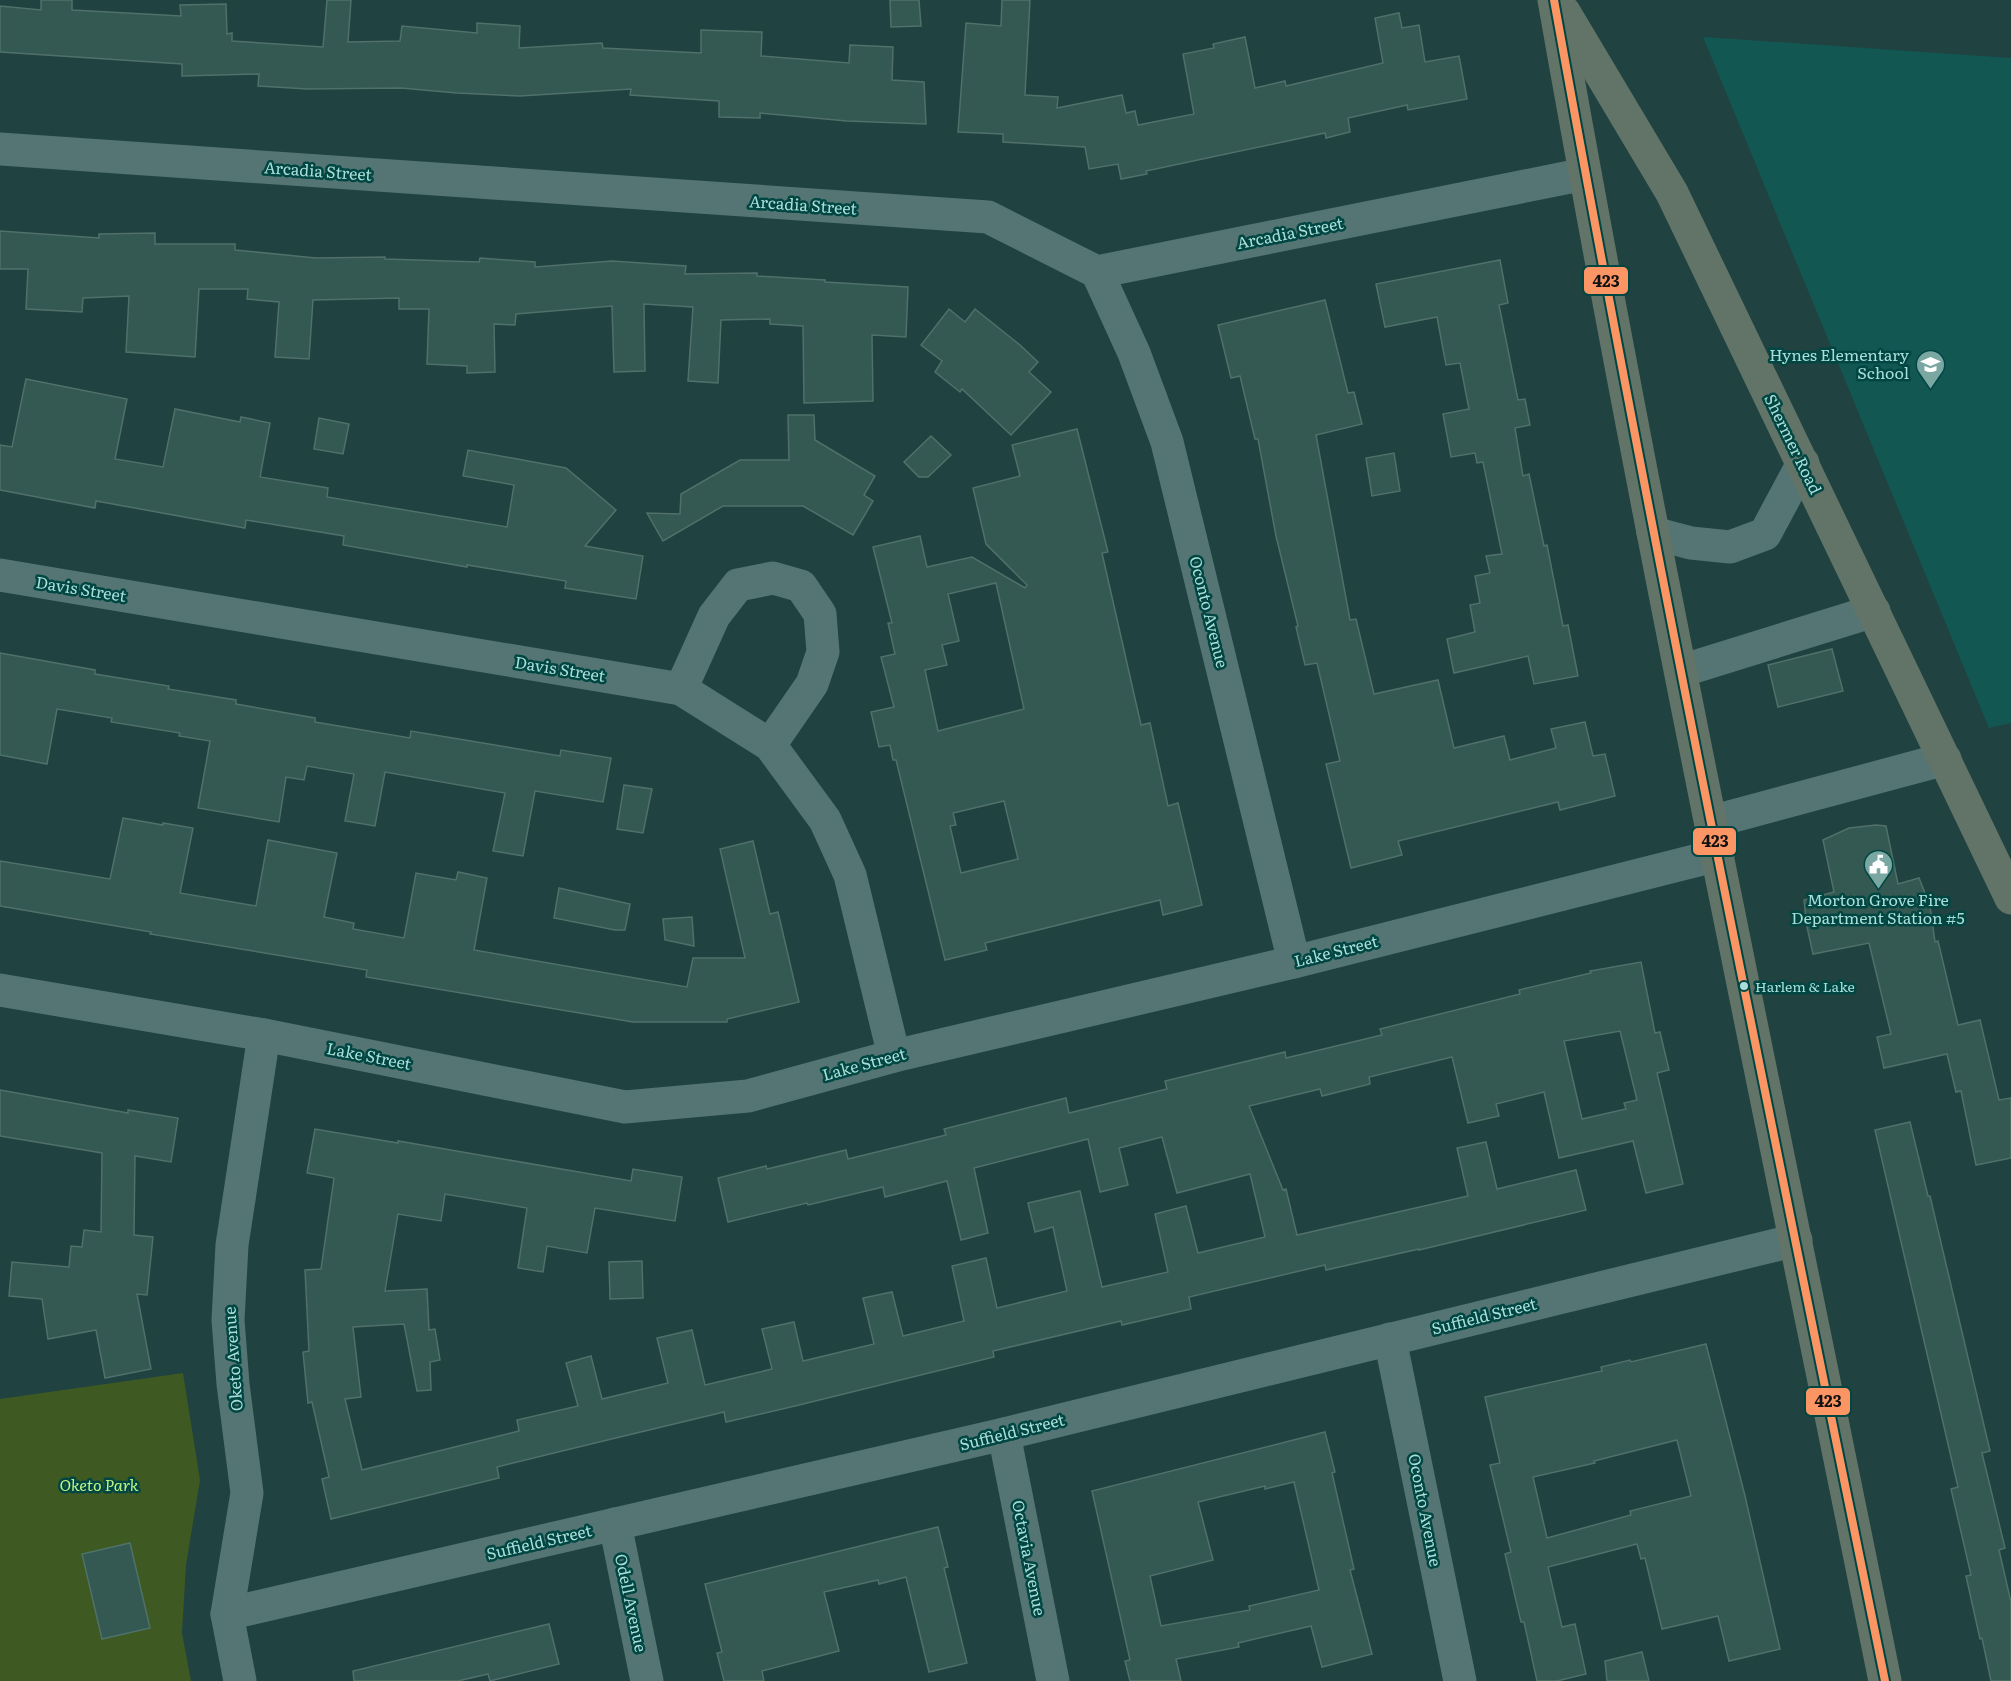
<svg xmlns="http://www.w3.org/2000/svg" width="2011" height="1681" viewBox="0 0 2011 1681" font-family="Literata,serif">
<rect width="100%" height="100%" fill="#204240"/>
<path fill="#135753" d="M1703,37L2011,58V723L1989,728Z"/>
<path fill="#3e5a22" d="M183,1373L200,1480L186,1565L182,1633L191,1681H0V1399Z"/>
<g fill="#335952" stroke="#4f716a" stroke-width="1.5" fill-rule="evenodd">
<path d="M41,0H72V10L181,16L180,5L226,4L227,34L232,33V41L323,47L327,0H351L348,42L400,41L402,26L477,33V23L520,26L519,48L602,43L603,48L701,53V30L762,32L761,56L849,63L850,45L893,47L892,80L924,82L926,124L847,121L760,113V118L719,117V101L630,95L631,89L520,96L457,93L401,88L308,89L258,86L259,74L182,76V64L0,52V6L41,10Z"/>
<path d="M890,0H919L921,26L891,27Z"/>
<path d="M1002,0H1030L1025,95L1058,97L1057,108L1122,95L1126,113L1135,111L1138,125L1194,114L1183,54L1214,48L1213,44L1245,37L1255,88L1285,81L1286,86L1383,63L1375,18L1399,13L1402,28L1419,25L1425,62L1459,56L1467,99L1408,110L1407,105L1348,118L1350,132L1326,138L1325,133L1146,171L1147,174L1121,179L1118,164L1089,169L1085,147L1003,142V134L958,132L966,23L1001,26Z"/>
<path d="M0,231L99,238V234L155,233V244H235V250L316,258L385,257V259L479,262L480,258L535,262V267L612,261L686,266L685,274L757,273V276L825,280V282L908,287L906,337L872,335L873,401L804,403L803,326L770,324V319L721,320L718,383L688,381L693,307L644,304L645,371L614,372L612,306L516,314L515,325L494,324L495,372L467,373V366L427,364L429,309H399V298L313,300L309,359L275,357L279,302L247,299L248,289H199L195,357L126,352L129,296L83,298L82,312L26,309L28,269H0Z"/>
<path d="M1500,260L1508,303L1499,305L1518,400L1525,399L1530,425L1515,428L1523,476L1529,474L1544,546L1547,545L1563,626L1568,625L1578,676L1534,684L1528,656L1454,673L1447,639L1475,632L1470,605L1480,603L1475,576L1490,573L1486,556L1502,554L1483,462L1477,463L1475,453L1451,457L1443,414L1469,409L1460,363L1446,365L1437,317L1385,327L1376,284Z"/>
<path d="M1325,300L1348,393L1354,392L1362,424L1316,435L1350,620L1356,619L1374,694L1438,680L1454,748L1504,736L1510,760L1556,748L1551,729L1585,722L1593,756L1605,754L1615,796L1560,810L1558,802L1398,841L1402,855L1351,868L1326,764L1340,761L1317,663L1305,665L1296,627L1298,626L1276,536L1258,439H1255L1240,376L1231,378L1218,325Z"/>
<path d="M949,309L965,322L975,309L1020,345L1038,362L1029,372L1051,392L1011,435L962,389L960,392L935,372L942,361L921,345Z"/>
<path d="M26,379L127,399L115,459L163,467L175,409L240,422L241,417L270,423L260,477L328,488L327,497L507,527L514,485L463,476L468,450L566,468L616,510L585,546L643,556L636,599L565,588L566,581L467,565V567L343,545L344,536L246,520L245,528L96,501L95,508L0,490V445L12,447Z"/>
<path d="M788,415H814L815,440L875,476L864,495L873,501L853,535L803,506H723L663,541L647,513L680,514L681,494L740,460H789Z"/>
<path d="M319,418L349,424L343,454L314,449Z"/>
<path d="M1077,429L1108,552L1102,553L1141,725L1150,723L1168,806L1178,803L1202,905L1163,915L1160,900L985,943L987,950L945,960L896,760H893L890,745L879,747L871,712L894,707L881,657L895,654L888,623H892L873,547L920,536L927,567L972,557L1025,588L1027,585L986,544L973,488L1020,476L1012,445ZM996,583L1024,709L938,731L925,670L947,665L942,645L959,641L948,594ZM1004,801L1018,859L961,873L950,826L956,825L953,813Z"/>
<path d="M931,436L951,455L928,477H919L904,462Z"/>
<path d="M1394,453L1400,491L1372,496L1366,458Z"/>
<path d="M1832,649L1843,691L1778,707L1768,665Z"/>
<path d="M0,653L95,670V674L169,686L168,689L236,700V704L315,718V722L410,738L411,731L560,756L561,750L611,758L603,802L535,791L523,856L493,851L505,793L385,772L375,826L345,821L354,774L307,766L304,780L286,777L279,822L198,808L210,741L179,736L180,733L111,722L112,718L57,709L47,764L0,755Z"/>
<path d="M624,785L652,789L643,833L617,829Z"/>
<path d="M123,818L163,825V823L193,828L180,893L256,906L268,840L337,853L324,917L354,923L353,929L404,938L416,873L456,880L458,872L487,878L474,950L687,987L693,958H745L720,849L753,841L770,914L778,912L799,1002L727,1019V1022H633L366,977L367,970L150,934L151,932L0,906V861L110,879Z"/>
<path d="M1876,825L1886,826L1898,884L1919,878L1930,906L1935,942L1938,941L1958,1025L1980,1020L1999,1100L2011,1098V1158L1976,1165L1961,1091L1956,1092L1947,1054L1884,1068L1877,1037L1891,1034L1869,943L1813,954L1807,927L1804,900L1834,892L1823,840L1849,828Z"/>
<path d="M559,888L630,904L625,930H615L554,918Z"/>
<path d="M692,917L694,946L665,940L663,919Z"/>
<path d="M1641,962L1655,1033L1660,1032L1669,1070L1657,1073L1683,1184L1646,1193L1633,1141L1559,1158L1544,1092L1496,1104L1499,1116L1468,1123L1452,1057L1369,1077L1370,1084L1322,1096L1320,1089L1249,1106L1283,1190L1286,1189L1297,1235L1468,1196L1457,1148L1486,1142L1497,1189L1576,1170L1586,1210L1419,1250V1249L1326,1270L1325,1265L1189,1297L1191,1309L1122,1325L1121,1321L993,1351L994,1357L795,1406L726,1422L724,1412L595,1443L497,1467L499,1478L331,1519L322,1479L329,1477L312,1402L308,1403L303,1352L309,1351L305,1270L321,1269L334,1178L307,1173L315,1129L398,1143V1141L631,1181L633,1169L682,1177L675,1221L595,1208L587,1253L547,1246L543,1272L518,1268L527,1208L445,1194L441,1221L398,1214L385,1291L427,1289L429,1330L435,1329L440,1360L430,1362L431,1390L417,1391L404,1324L353,1327L361,1397L345,1399L362,1470L519,1431L517,1420L578,1406L566,1363L591,1356L602,1399L668,1383L657,1338L692,1330L705,1385L772,1369L762,1329L794,1322L803,1361L874,1344L863,1298L892,1292L903,1336L964,1321L952,1266L986,1258L997,1308L1067,1291L1053,1227L1035,1232L1028,1203L1080,1191L1102,1287L1168,1272L1155,1214L1186,1206L1198,1253L1265,1237L1250,1174L1177,1193L1162,1137L1119,1148L1128,1185L1100,1192L1088,1139L974,1168L988,1233L961,1240L947,1181L885,1197L883,1187L808,1205L807,1203L728,1222L718,1178L766,1166L767,1169L846,1150L848,1159L946,1135L944,1129L1066,1098L1069,1113L1167,1089L1165,1081L1285,1052L1286,1058L1382,1035L1380,1029L1520,994L1519,990L1591,973L1590,971ZM1620,1031L1637,1100L1624,1103L1626,1109L1582,1119L1564,1041Z"/>
<path d="M0,1090L128,1113V1110L178,1118L171,1162L135,1156L134,1235L153,1237L147,1295L137,1294L151,1369L105,1378L96,1330L48,1339L42,1299L9,1296L12,1262L69,1267L71,1246L82,1247L84,1230L101,1232L102,1153L0,1136Z"/>
<path d="M1910,1122L1928,1196H1930L1990,1451L1982,1453L2005,1548L1999,1550L2011,1602V1681H1991L1982,1638L1980,1639L1966,1576L1971,1575L1951,1489L1958,1487L1875,1130Z"/>
<path d="M642,1261L643,1298L610,1299L609,1262Z"/>
<path d="M1706,1344L1745,1496L1780,1649L1729,1661L1718,1616L1662,1629L1645,1558L1641,1559L1637,1544L1548,1567L1562,1627L1575,1624L1586,1674L1557,1681H1537L1524,1622H1521L1505,1554L1511,1552L1490,1465L1500,1463L1485,1397L1602,1371L1601,1367L1630,1360L1631,1362ZM1677,1440L1691,1496L1630,1511L1631,1515L1547,1538L1533,1477L1595,1463L1594,1461Z"/>
<path d="M1325,1432L1335,1472L1332,1473L1354,1569L1350,1570L1372,1654L1322,1667L1311,1626L1238,1643L1239,1647L1176,1659L1181,1681H1130L1125,1661L1130,1660L1092,1491ZM1294,1482L1319,1590L1249,1606L1250,1610L1161,1626L1150,1576L1213,1560L1198,1502L1265,1486V1489Z"/>
<path d="M938,1527L948,1567L944,1568L967,1663L929,1672L906,1577L879,1584L878,1580L824,1592L839,1651L762,1671L764,1681H724L717,1653L722,1652L705,1584Z"/>
<path d="M130,1543L150,1628L102,1639L82,1554Z"/>
<path d="M549,1624L559,1664L490,1681L488,1674L458,1681H354L353,1671Z"/>
<path d="M1642,1652L1649,1681H1607L1605,1661Z"/>
</g>
<g fill="none" stroke-linecap="round" stroke-linejoin="round">
<g stroke="#547573" stroke-width="33">
<path d="M0,149L988,217L1097,272L1585,174"/>
<path d="M1097,272L1134,353L1167,442L1294,962"/>
<path d="M1653,533L1691,543L1730,547L1765,534L1803,463"/>
<path d="M0,575L681,689L770,745L825,820L850,875L894,1056"/>
<path d="M1681,671L1874,611"/>
<path d="M681,689L714,616L738,585L773,578L801,586L820,614L823,652L812,684L770,745"/>
<path d="M1711,822L1945,759"/>
<path d="M0,990L264,1035L625,1107L748,1096L894,1056L1294,962L1718,855"/>
<path d="M1390,1339L1460,1681"/>
<path d="M1004,1434L1053,1681"/>
<path d="M615,1524L647,1681"/>
<path d="M227,1614L1004,1434L1796,1240"/>
<path d="M240,1681L227,1614L247,1493L233,1384L228,1320L232,1245L264,1035"/>
</g>
<g stroke="#627468" stroke-width="33">
<path d="M1554,0C1653,563 1772,1121 1885,1681"/>
<path d="M1564,12L1672,193L2011,898"/>
</g>
<defs>
<path id="bus-1" d="M1554,0C1655,562 1771,1121 1885,1681"/>
</defs>
<use href="#bus-1" stroke="#004642" stroke-width="12"/>
<use href="#bus-1" stroke="#fb9564" stroke-width="8"/>
</g>
<defs>
<symbol id="school-pin" viewBox="-11 -11 22 30"><path d="M0 17L-7.5 6A9.5 9.5 0 1 1 7.5 6Z" fill="#7ba7a3" stroke="#004642"/><path d="M0-5L7-2L0 1L-7-2ZM-4 1L0 2.5L4 1V4Q0 6-4 4Z" fill="#fff"/></symbol>
<symbol id="civic-pin" viewBox="-11 -11 22 30"><path d="M0 17L-7.5 6A9.5 9.5 0 1 1 7.5 6Z" fill="#7ba7a3" stroke="#004642"/><path d="M-.6-6.5H3V-4.5H.6V-3L4-1V1h2V6H-6V1h2V-1L-.6-3ZM-1.2 2.5V6h2.4V2.5Z" fill="#fff"/></symbol>
</defs>
<g fill-rule="evenodd">
<use href="#school-pin" x="1914" y="348" width="33" height="45"/>
<use href="#civic-pin" x="1862" y="848" width="33" height="45"/>
</g>
<circle fill="#acded9" stroke="#004642" stroke-width="2" cx="1744" cy="986" r="5"/>
<g text-anchor="middle" stroke-width="5" stroke-linejoin="round" paint-order="stroke">
<g font-size="14" fill="#acded9" stroke="#004642" text-anchor="start">
<text x="1755" y="992">Harlem &amp; Lake</text>
</g>
<g font-size="16" fill="#acded9" stroke="#004642">
<text transform="translate(318 171) rotate(4)" y="6">Arcadia Street</text>
<text transform="translate(803 205) rotate(4)" y="6">Arcadia Street</text>
<text transform="translate(1290 233) rotate(-11)" y="6">Arcadia Street</text>
<text transform="translate(1793 444) rotate(64)" y="6">Shermer Road</text>
<text transform="translate(81 589) rotate(9)" y="6">Davis Street</text>
<text transform="translate(1209 612) rotate(76)" y="6">Oconto Avenue</text>
<text transform="translate(560 669) rotate(9)" y="6">Davis Street</text>
<text transform="translate(1336 951) rotate(-14)" y="6">Lake Street</text>
<text transform="translate(369 1056) rotate(11)" y="6">Lake Street</text>
<text transform="translate(864 1064) rotate(-15)" y="6">Lake Street</text>
<text transform="translate(1484 1316) rotate(-14)" y="6">Suffield Street</text>
<text transform="translate(233 1359) rotate(-94)" y="6">Oketo Avenue</text>
<text transform="translate(1012 1432) rotate(-14)" y="6">Suffield Street</text>
<text transform="translate(1425 1510) rotate(79)" y="6">Oconto Avenue</text>
<text transform="translate(539 1542) rotate(-13)" y="6">Suffield Street</text>
<text transform="translate(1029 1558) rotate(79)" y="6">Octavia Avenue</text>
<text transform="translate(631 1603) rotate(78)" y="6">Odell Avenue</text>
</g>
<g font-size="16" fill="#acded9" stroke="#004642" text-anchor="end">
<text x="1909" y="361">Hynes Elementary<tspan x="1909" dy="18">School</tspan></text>
<text x="1878" y="906" text-anchor="middle">Morton Grove Fire<tspan x="1878" dy="18">Department Station #5</tspan></text>
</g>
<g font-size="16" font-style="italic" fill="#c3f585" stroke="#004642">
<text x="99" y="1491">Oketo Park</text>
</g>
</g>
<g stroke="#004642" stroke-width="2">
<rect x="1583" y="266" width="46" height="29" rx="6" fill="#fb9564"/>
<rect x="1692" y="827" width="45" height="29" rx="6" fill="#fb9564"/>
<rect x="1805" y="1387" width="46" height="29" rx="6" fill="#fb9564"/>
</g>
<g font-size="16" text-anchor="middle" font-weight="bold" fill="#111">
<text x="1606" y="287">423</text>
<text x="1715" y="847">423</text>
<text x="1828" y="1407">423</text>
</g>
</svg>
